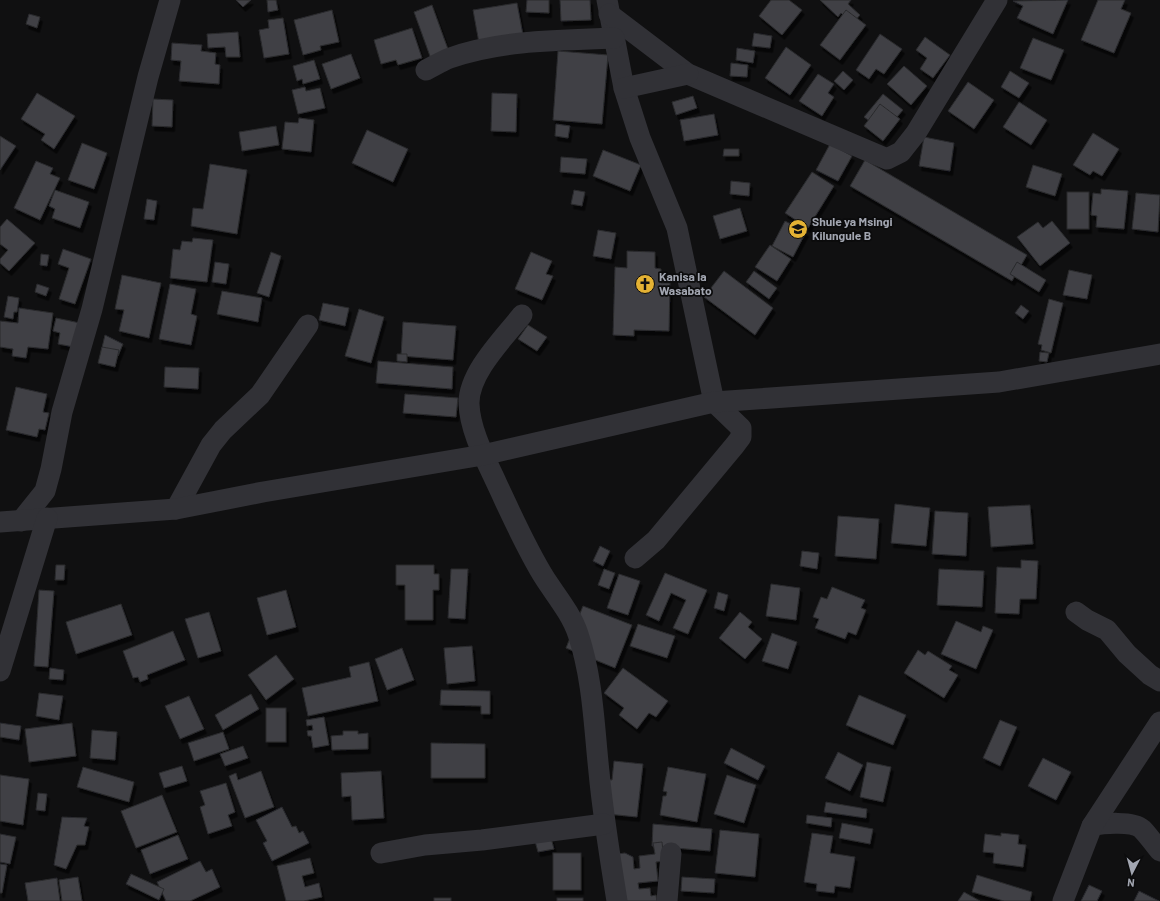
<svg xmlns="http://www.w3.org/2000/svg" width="1160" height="901" viewBox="0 0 1160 901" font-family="Barlow,sans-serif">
<defs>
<filter id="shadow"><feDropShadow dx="2.5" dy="4.5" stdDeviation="0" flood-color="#0009"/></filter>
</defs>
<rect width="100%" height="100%" fill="#101011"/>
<g fill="#3f4044" stroke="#2a2a2d" filter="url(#shadow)">
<path d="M236,0H251L243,7Z"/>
<path d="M267,0H276L278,10L268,12Z"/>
<path d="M527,0H549V13L526,12Z"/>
<path d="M560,0H590L591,20L561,21Z"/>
<path d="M771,0H789L802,10L782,35L759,16Z"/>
<path d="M820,0H851L848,4L860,15L852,24L841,13L838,17Z"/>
<path d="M1068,0L1053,34L1017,18L1023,6L1013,1Z"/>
<path d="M1098,0H1125L1121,9L1131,13L1114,53L1081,40Z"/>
<path d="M517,3L523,35L479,43L473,10Z"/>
<path d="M432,5L449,52L431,59L414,12Z"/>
<path d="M332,10L339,42L320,46L321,50L303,55L294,20Z"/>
<path d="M846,10L866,25L840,60L820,45Z"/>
<path d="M29,14L40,17L37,28L26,24Z"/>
<path d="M283,18L289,54L264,58L259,30L269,28L268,20Z"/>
<path d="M412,28L422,58L398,65L396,60L381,64L374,40Z"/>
<path d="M238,32L240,57H226L225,47L208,48L207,34Z"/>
<path d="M754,33L772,36L770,48L752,46Z"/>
<path d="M880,34L902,49L884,74L876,69L869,79L856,70Z"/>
<path d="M925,37L950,55L933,78L920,69L927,58L916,50Z"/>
<path d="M1033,38L1064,50L1051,80L1020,68Z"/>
<path d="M172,43L202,45L201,51L216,53L215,64L220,65L219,84L179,81L181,61L171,60Z"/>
<path d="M786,47L811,65L790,95L765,78Z"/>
<path d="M737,48L755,51L753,63L736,60Z"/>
<path d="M558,51L608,55L602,124L553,120Z"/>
<path d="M351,54L360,78L331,89L322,64Z"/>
<path d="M314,60L320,79L303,84L302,79L297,81L293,66Z"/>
<path d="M731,63L748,65L747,77L730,76Z"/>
<path d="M904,66L927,86L911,105L887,84Z"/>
<path d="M843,71L853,80L844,90L834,81Z"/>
<path d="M1010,71L1029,83L1019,98L1001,87Z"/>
<path d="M818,74L834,84L828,93L834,97L822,116L799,101Z"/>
<path d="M968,82L994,100L974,129L948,111Z"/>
<path d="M305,87L306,91L320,88L325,108L298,114L292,90Z"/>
<path d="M37,93L75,116L54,149L41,140L45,134L21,119Z"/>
<path d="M492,93L517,94L516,132L491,131Z"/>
<path d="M883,94L903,110L884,132L864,117Z"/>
<path d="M693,96L697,108L676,115L672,102Z"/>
<path d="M153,99L173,100L172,127L152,126Z"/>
<path d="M1019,102L1047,120L1031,145L1003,127Z"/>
<path d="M880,104L900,119L883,141L864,126Z"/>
<path d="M714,114L718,135L684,141L680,120Z"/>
<path d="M299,118L314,120L311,152L282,149L285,122L298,123Z"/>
<path d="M556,124L570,126L568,138L555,136Z"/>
<path d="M276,126L279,145L242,151L239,132Z"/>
<path d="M367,130L408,149L393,182L352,163Z"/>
<path d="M1093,133L1119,149L1102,176L1093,171L1090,175L1073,165Z"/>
<path d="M0,136L16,146L0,170Z"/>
<path d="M924,137L954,143L950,171L919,166Z"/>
<path d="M82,143L107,153L94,189L68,180Z"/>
<path d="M830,144L852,156L838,181L816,170Z"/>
<path d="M724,149H739V156H723Z"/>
<path d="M603,150L641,165L630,191L593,176Z"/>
<path d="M561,157L587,159L585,174L560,172Z"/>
<path d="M865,160L1027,255L1012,281L850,186Z"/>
<path d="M36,161L53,168L50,174L60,178L40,220L14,208Z"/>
<path d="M210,164L247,170L237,234L191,226L193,208L203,209Z"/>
<path d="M1033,165L1062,174L1055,196L1026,187Z"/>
<path d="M812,172L834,186L808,228L785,213Z"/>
<path d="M731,181L750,183L749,196L730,194Z"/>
<path d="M1101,189L1128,191L1124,229L1096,227L1097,216L1091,215L1093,193L1101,194Z"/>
<path d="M55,190L89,202L80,228L52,218L55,209L49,206Z"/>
<path d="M574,190L585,192L582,206L571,204Z"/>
<rect x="1067" y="192" width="22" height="37"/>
<path d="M1136,193L1160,195L1158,232L1132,229Z"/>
<path d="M147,199L157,201L154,220L144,219Z"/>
<path d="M740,208L747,231L720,239L713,216Z"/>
<path d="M7,219L35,243L9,271L0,263V259L8,250L0,244V227Z"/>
<path d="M785,221L806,232L793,257L772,246Z"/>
<path d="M1052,221L1070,243L1040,266L1017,237L1038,222L1043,228Z"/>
<path d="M598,230L616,233L611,259L593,256Z"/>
<path d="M193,238L213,240L207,282L170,278L173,249L180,250L182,241L192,242Z"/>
<path d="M770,245L791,259L777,281L755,267Z"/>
<path d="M63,249L91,259L75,304L59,299L69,268L58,264Z"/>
<path d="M627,251L655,252V268L661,269V283H670L669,331L634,330V336L613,335L615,267L627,268Z"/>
<path d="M271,252L281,256L269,297L257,293Z"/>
<path d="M531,252L552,261L546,274L553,276L542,300L515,289Z"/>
<path d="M41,254L49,255L47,266L40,265Z"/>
<path d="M215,262L229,264L226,284L212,282Z"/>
<path d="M1017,262L1046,280L1039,292L1010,274Z"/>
<path d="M1069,270L1092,275L1087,299L1063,295Z"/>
<path d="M724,271L773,308L755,335L704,297Z"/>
<path d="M754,271L777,288L769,299L746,282Z"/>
<path d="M122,275L161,283L149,338L119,331L124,310L115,309Z"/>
<path d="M37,284L49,288L46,296L35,292Z"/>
<path d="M170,284L196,289L191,314L197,316L191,345L159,339Z"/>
<path d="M222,291L262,298L258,322L217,314Z"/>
<path d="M8,296L19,298L17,312H14L13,319L4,317Z"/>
<path d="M1049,299L1063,303L1051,353L1041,350L1042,345L1038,344Z"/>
<path d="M323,303L349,308L345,326L319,320Z"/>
<path d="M1021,305L1029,311L1023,319L1015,313Z"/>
<path d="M19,308L53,313L48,349L28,347L26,358L12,356L13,349L0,347V321L18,323Z"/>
<path d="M359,309L384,317L371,363L345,356Z"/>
<path d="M56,318L80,323L74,347L58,344L60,333L53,331Z"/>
<path d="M403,322L456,326L453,360L401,356Z"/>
<path d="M528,325L547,337L537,351L518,339Z"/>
<path d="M105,335L123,344L118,356L101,352Z"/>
<path d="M102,347L119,350L115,367L98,363Z"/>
<path d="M1040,352L1049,353L1047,362L1039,361Z"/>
<path d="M397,354H407V362L397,361Z"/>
<path d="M378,361L453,367L452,389L376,383Z"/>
<path d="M165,367L199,368L198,389L164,387Z"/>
<path d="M16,387L47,394L43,412L49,413L45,430L39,429L37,437L6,430Z"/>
<path d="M405,394L458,398L456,417L403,413Z"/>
<path d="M895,504L930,508L926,546L891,543Z"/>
<path d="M1030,505L1033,544L991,547L988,507Z"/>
<path d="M935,511L968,513L966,556L932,554Z"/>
<path d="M838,516L879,519L876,559L835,556Z"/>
<path d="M600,546L610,551L603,566L593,561Z"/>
<path d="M802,551L819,553L817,569L800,566Z"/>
<path d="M1021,560L1038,561L1036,599H1020L1019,614L995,613L997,567L1021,568Z"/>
<path d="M56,565H65L64,580H55Z"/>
<path d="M396,565H434V574H439V590H433V620H405V585H396Z"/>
<path d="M451,569H468L465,619L448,618Z"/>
<path d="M604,569L615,573L609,589L598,585Z"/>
<path d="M939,569L984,571L982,607L937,605Z"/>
<path d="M665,573L707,590L688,634L673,628L686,600L671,593L659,621L646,615Z"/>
<path d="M619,574L640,581L628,615L607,608Z"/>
<path d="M771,584L800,588L796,620L766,616Z"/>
<path d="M832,587L865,600L861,608L866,610L856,635L848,632L845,639L815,628L819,619L813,617L821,597L827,599Z"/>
<path d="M39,590L54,591L48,667L34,666Z"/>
<path d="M286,590L296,627L267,635L257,598Z"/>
<path d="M718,592L728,595L724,611L714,608Z"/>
<path d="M121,604L132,635L76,654L66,622Z"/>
<path d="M583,606L632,625L615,668L566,648Z"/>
<path d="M209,612L221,651L198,658L185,619Z"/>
<path d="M740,612L752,622L748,627L762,639L745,659L719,638Z"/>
<path d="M956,621L981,632L983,626L993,630L976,669L941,654Z"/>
<path d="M638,624L675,636L667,658L630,646Z"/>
<path d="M173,631L185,660L147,675L148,679L140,682L138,677L133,678L123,651Z"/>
<path d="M772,633L797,642L788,669L762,661Z"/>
<path d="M472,646L475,681L447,684L444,648Z"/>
<path d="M402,648L414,680L387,690L375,659Z"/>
<path d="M918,650L925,655L928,651L952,666L949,670L958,675L944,698L904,673Z"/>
<path d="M276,655L294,679L266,700L248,675Z"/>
<path d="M369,662L378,701L308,716L302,688L351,677L349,667Z"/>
<path d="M50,668L64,670L63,680L49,679Z"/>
<path d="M623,668L668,701L656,717L649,713L637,729L619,715L624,708L604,693Z"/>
<path d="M441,690L490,691V714H481V706L440,705Z"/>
<path d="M39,693L63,696L59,720L36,716Z"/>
<path d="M251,694L259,709L223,730L215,715Z"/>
<path d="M859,695L906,715L893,745L846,725Z"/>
<path d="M189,696L204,729L180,739L165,706Z"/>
<rect x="266" y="708" width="20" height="34"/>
<path d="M324,717L329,745L313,748L311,736H308L307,731L313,730L312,725L307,726L306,720Z"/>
<path d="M1000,720L1017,727L1000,766L983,758Z"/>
<path d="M0,723L21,726L19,740L0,737Z"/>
<path d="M72,723L76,756L29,762L25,729Z"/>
<path d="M92,730L117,732L115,760L90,758Z"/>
<path d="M343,731H358V734L368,733V749L332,750L331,736L343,735Z"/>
<path d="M223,732L229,749L194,761L188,743Z"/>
<path d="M431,743L485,744V778H431Z"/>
<path d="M243,746L248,758L225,766L220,754Z"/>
<path d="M731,748L765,766L758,780L724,763Z"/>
<path d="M838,752L863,765L850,791L825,778Z"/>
<path d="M1043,758L1071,772L1056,800L1028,786Z"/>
<path d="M614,761L643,764L637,817L598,813L602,779L612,780Z"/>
<path d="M867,762L891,767L883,802L860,797Z"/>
<path d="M182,766L187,781L164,788L159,773Z"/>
<path d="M83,767L134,782L129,802L77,787Z"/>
<path d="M668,767L706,774L697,822L660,815L663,796H666L667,792L663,791Z"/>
<path d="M261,771L274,807L245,818L229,776L236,773L238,780Z"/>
<path d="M381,771L384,818L352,820L351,796L342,797L341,773Z"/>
<path d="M0,775L29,779L23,825L0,821Z"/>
<path d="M727,775L756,785L744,823L714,814Z"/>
<path d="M226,783L235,812L228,815L232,826L208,834L200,807L205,805L200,791Z"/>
<path d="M38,793L47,794L45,811L36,810Z"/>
<path d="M162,795L177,832L136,848L121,811Z"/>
<path d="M826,802L867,809L866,818L824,812Z"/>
<path d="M282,807L292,827L296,826L299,833L303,831L309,843L272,861L263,843L267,841L256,820Z"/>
<path d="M807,815L832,818L831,827L806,823Z"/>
<path d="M62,817L87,818L84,826L89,827L85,845H77L66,869L54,865Z"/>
<path d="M842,823L873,829L870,844L839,838Z"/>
<path d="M653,824L712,829L710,851L652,846Z"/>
<path d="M720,830L759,834L755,877L715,873Z"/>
<path d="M812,833L833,836L830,853L855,857L850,888L835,886L834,893L816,891L817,884L804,882Z"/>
<path d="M1001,833L1019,835L1018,844L1026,845L1023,867L993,863L994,853L983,852L985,834L1001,836Z"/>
<path d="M0,834L16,837L10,864L0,862Z"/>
<path d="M178,835L188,859L150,874L141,850Z"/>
<path d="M551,838L554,849L538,852L535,841Z"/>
<path d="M662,842L664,861L656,862L658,881L638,883L639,889L650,888L651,896L656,895L657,901H622L617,854L625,853L633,857L634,869L640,868L639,856L655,854L653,843Z"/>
<rect x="553" y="853" width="28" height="37"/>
<path d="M310,858L314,873L302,876L305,887L319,883L322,897L304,901H286L277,866Z"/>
<path d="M200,861L206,872L212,869L220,887L190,901H166L157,882Z"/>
<path d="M0,864L7,865L2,893H0Z"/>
<path d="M131,874L164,889L159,900L126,884Z"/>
<path d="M977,875L1032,892L1030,901H1004L972,892Z"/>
<path d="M78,877L82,901H62L59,880Z"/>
<path d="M682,877L715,879L714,893L681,891Z"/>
<path d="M57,878L60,901H28L25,883Z"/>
<path d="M1089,885L1102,891L1097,901H1081Z"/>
<path d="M1139,891L1159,901H1134Z"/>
<path d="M964,892L980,901H958Z"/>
<rect x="434" y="898" width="17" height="3"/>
<rect x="557" y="898" width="26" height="3"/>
</g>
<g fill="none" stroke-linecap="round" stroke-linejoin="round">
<g stroke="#313136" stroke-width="21">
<path d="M607,0L624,88L640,138L677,228L714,402L741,428V437L735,445L656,540L635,558"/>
<path d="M609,14L688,74L887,159L901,152L916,133L997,0"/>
<path d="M426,70C434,66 442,61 450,58C499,40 563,40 614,38"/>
<path d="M624,88L688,74"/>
<path d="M522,315C504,338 468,373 469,404C470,431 486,460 497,484C512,516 526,548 544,577C556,596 571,613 578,634C593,679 594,726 599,772C603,815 610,858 617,901"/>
<path d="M176,509L211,445L223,430L260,395L308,325"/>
<path d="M21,521L45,491L51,469L62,412L92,309L148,77L170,0"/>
<path d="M0,522L176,509L263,492L483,455L714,402L999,382L1160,354"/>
<path d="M1076,612L1087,620L1107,630L1127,654L1150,675L1160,681"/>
<path d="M0,671L47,518"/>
<path d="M1092,826C1103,823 1133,821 1142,829C1148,835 1154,844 1160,851"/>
<path d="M381,853L425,845L482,840L604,824"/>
<path d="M667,901L671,853"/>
<path d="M1063,901L1092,826L1160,722"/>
</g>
</g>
<defs>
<symbol id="school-disc" viewBox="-11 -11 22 22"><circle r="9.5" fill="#e4b234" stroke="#0b0b0c"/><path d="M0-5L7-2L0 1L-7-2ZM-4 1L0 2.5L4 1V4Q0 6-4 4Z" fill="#111"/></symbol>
<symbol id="church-disc" viewBox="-11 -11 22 22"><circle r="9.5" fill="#e4b234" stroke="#0b0b0c"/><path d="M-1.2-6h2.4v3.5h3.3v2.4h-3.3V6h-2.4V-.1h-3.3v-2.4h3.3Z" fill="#111"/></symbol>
</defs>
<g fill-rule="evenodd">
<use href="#school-disc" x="787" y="218" width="22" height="22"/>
<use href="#church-disc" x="634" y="273" width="22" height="22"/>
</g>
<g text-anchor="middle" stroke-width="3.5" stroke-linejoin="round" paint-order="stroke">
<g font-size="12" font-weight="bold" fill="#a2a6b1" stroke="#0b0b0c" text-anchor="start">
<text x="812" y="226">Shule ya Msingi<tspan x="812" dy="14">Kilungule B</tspan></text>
<text x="659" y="281">Kanisa la<tspan x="659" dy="14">Wasabato</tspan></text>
</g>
</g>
<g transform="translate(1132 873) rotate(186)" stroke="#0b0b0c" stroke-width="3" paint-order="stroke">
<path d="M0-3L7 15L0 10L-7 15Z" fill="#a2a6b1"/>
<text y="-6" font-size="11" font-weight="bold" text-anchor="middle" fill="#a2a6b1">N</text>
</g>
</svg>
